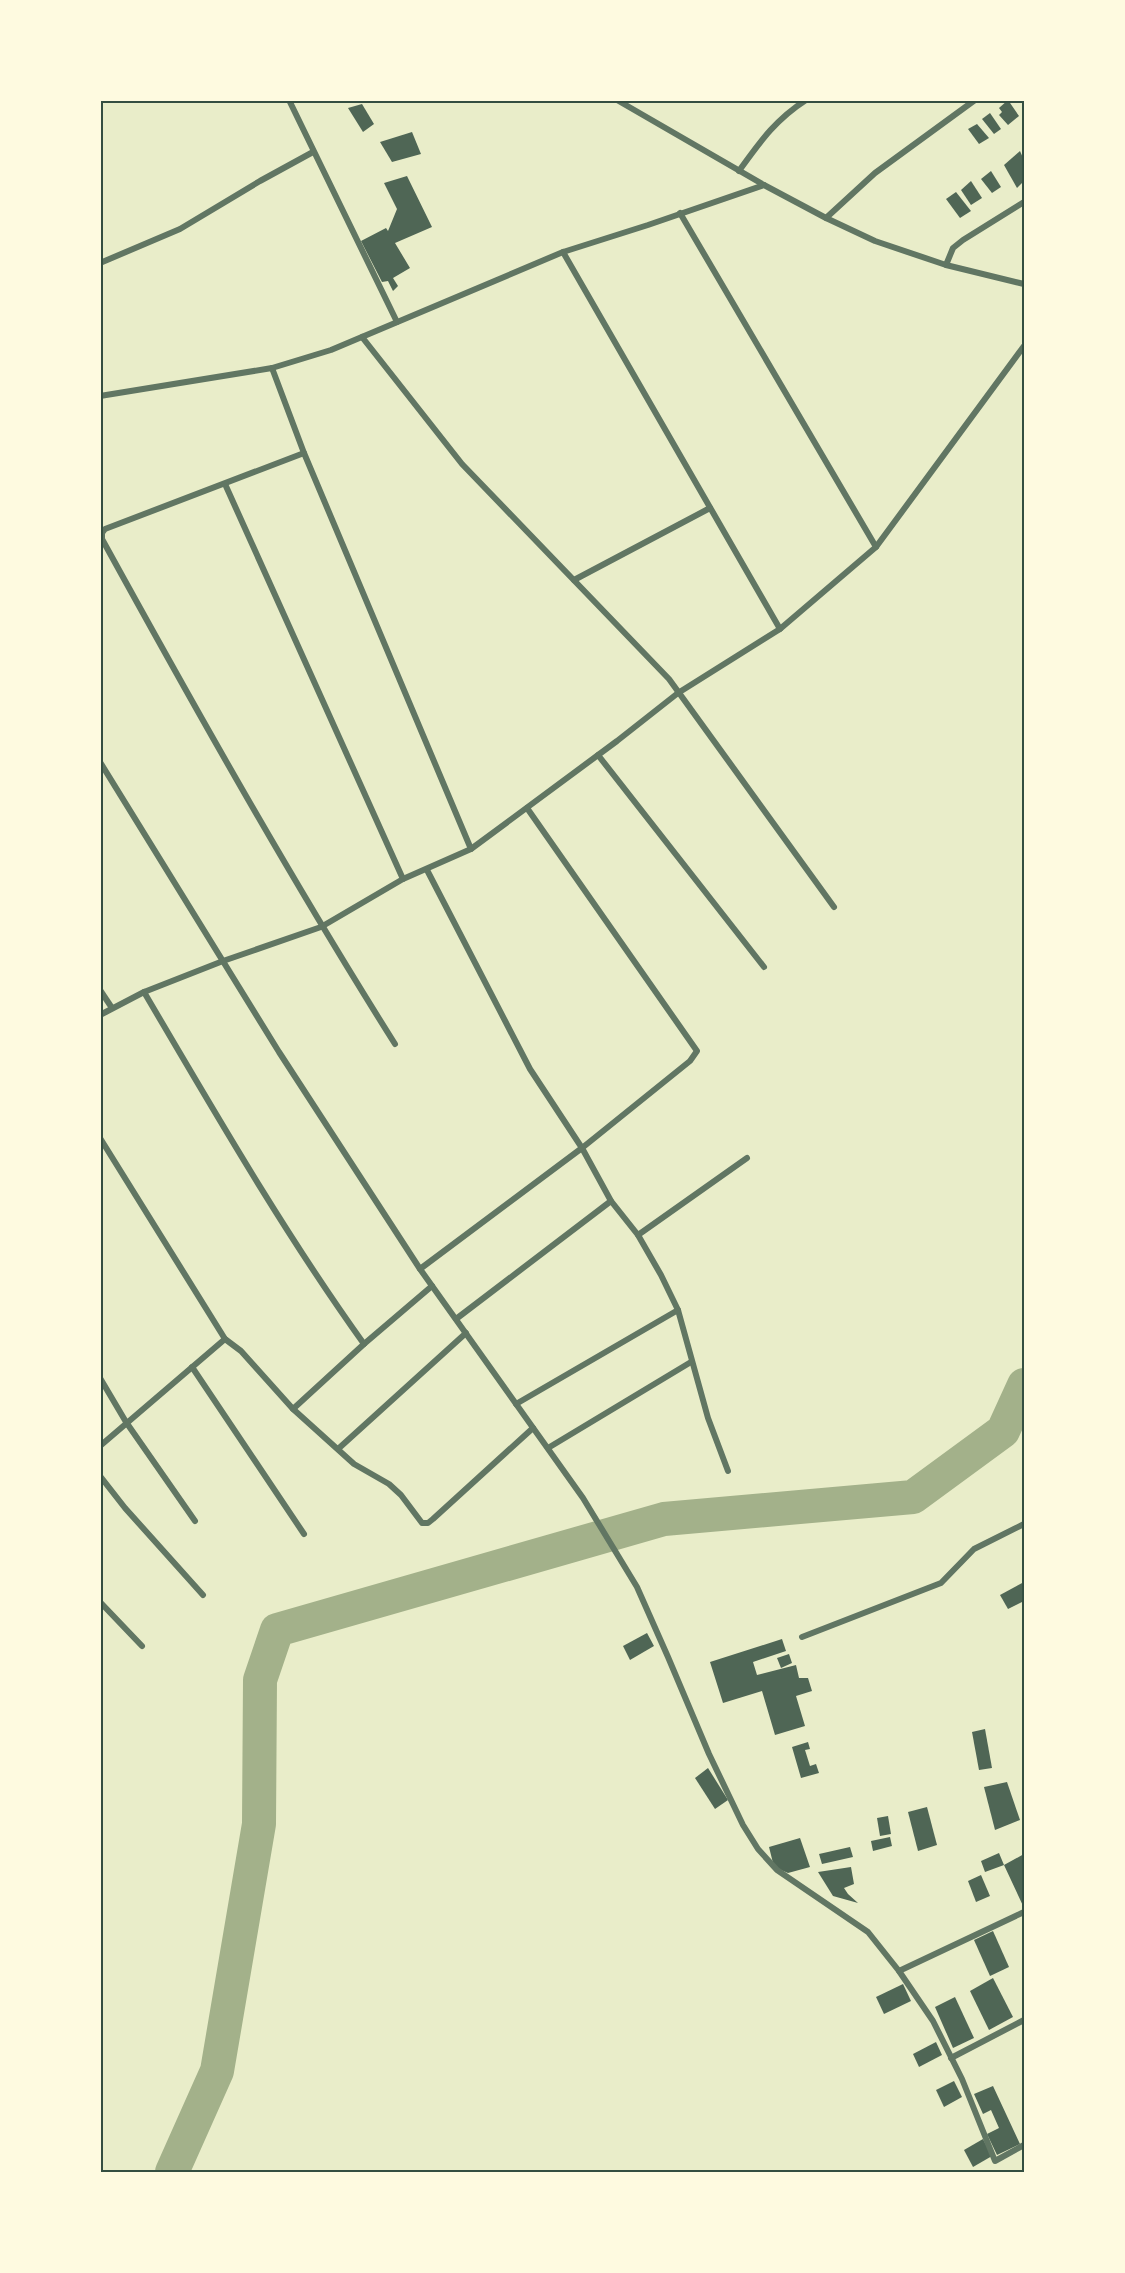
<svg xmlns="http://www.w3.org/2000/svg" width="1125" height="2273" viewBox="0 0 1125 2273" font-family="Poppins,sans-serif">
<rect width="100%" height="100%" fill="#e9edc9"/>
<g fill="none" stroke-linecap="round" stroke-linejoin="round">
<path stroke="#a3b18a" stroke-width="34" d="M172,2172L217,2071L259,1824L260,1680L277,1630L664,1519L913,1497L1003,1431L1024,1385"/>
</g>
<g fill="#4f6655">
<path d="M1008,100L1019,116L1008,125L999,115L1002,112L999,108Z"/>
<path d="M362,104L374,124L363,132L348,108Z"/>
<path d="M990,113L1001,129L994,134L982,119Z"/>
<path d="M977,124L989,138L979,144L968,129Z"/>
<path d="M412,132L421,154L392,162L380,142Z"/>
<path d="M1020,151L1024,160V181L1017,188L1004,165Z"/>
<path d="M991,171L1001,187L992,193L981,179Z"/>
<path d="M407,176L432,227L395,243L410,268L393,278L398,286L393,291L388,281L382,282L361,241L386,228L388,231L397,209L384,183Z"/>
<path d="M971,181L982,198L971,205L961,190Z"/>
<path d="M956,192L971,211L960,218L946,199Z"/>
<path d="M1024,1582V1601L1008,1609L1000,1595Z"/>
<path d="M647,1633L654,1646L630,1660L623,1646Z"/>
<path d="M782,1639L786,1651L753,1662L757,1675L796,1665L799,1678H808L812,1691L796,1696L805,1726L775,1735L762,1691L723,1703L710,1662Z"/>
<path d="M789,1654L792,1663L781,1668L777,1658Z"/>
<path d="M985,1729L992,1768L979,1770L972,1732Z"/>
<path d="M808,1742L810,1749L805,1750L810,1766L816,1764L819,1773L801,1778L792,1747Z"/>
<path d="M708,1768L728,1800L715,1809L695,1778Z"/>
<path d="M1007,1782L1020,1820L995,1830L984,1787Z"/>
<path d="M927,1807L937,1845L918,1851L908,1812Z"/>
<path d="M888,1816L891,1834L880,1836L877,1818Z"/>
<path d="M890,1837L892,1846L873,1851L871,1841Z"/>
<path d="M800,1838L810,1867L788,1873L774,1867L769,1847Z"/>
<path d="M850,1847L853,1857L822,1864L819,1854Z"/>
<path d="M999,1853L1004,1865L1024,1854V1908L1004,1865L985,1872L981,1861Z"/>
<path d="M851,1867L854,1884L844,1888L848,1894L858,1903L833,1896L818,1872Z"/>
<path d="M981,1875L990,1896L976,1902L968,1881Z"/>
<path d="M993,1931L1009,1967L990,1976L974,1940Z"/>
<path d="M993,1978L1013,2017L989,2030L970,1991Z"/>
<path d="M903,1984L911,2001L884,2014L876,1997Z"/>
<path d="M955,1997L974,2038L953,2048L935,2007Z"/>
<path d="M936,2042L942,2055L919,2067L913,2054Z"/>
<path d="M954,2081L962,2097L944,2107L936,2090Z"/>
<path d="M993,2086L1020,2144L997,2155L987,2134L999,2128L991,2110L983,2114L974,2094Z"/>
<path d="M983,2139L992,2156L973,2167L964,2150Z"/>
</g>
<g fill="none" stroke-linecap="round" stroke-linejoin="round">
<g stroke="#617663" stroke-width="6">
<path d="M289,100L397,322"/>
<path d="M617,100L764,185L826,218L875,241L946,265L1024,284"/>
<path d="M739,171C760,142 775,120 806,100"/>
<path d="M680,213L876,547"/>
<path d="M826,218L875,173L975,100"/>
<path d="M563,252L780,629"/>
<path d="M100,263L180,229L260,181L313,152"/>
<path d="M946,265L953,248L963,240L1024,202"/>
<path d="M362,337L462,464L669,679L834,907"/>
<path d="M272,368L304,453L471,849"/>
<path d="M100,396L272,368L331,350L563,252L648,225L764,185"/>
<path d="M304,453L105,529L102,533V539C196,710 291,879 395,1044"/>
<path d="M225,484L403,879"/>
<path d="M574,580L710,508"/>
<path d="M598,755L764,967"/>
<path d="M100,762L279,1052L420,1269L583,1498L637,1587L668,1657L709,1754L743,1825L758,1849L777,1870L868,1932L899,1971L933,2021L962,2079L995,2161L1024,2145"/>
<path d="M427,870L530,1069L582,1148L611,1201L638,1235L661,1275L678,1310L708,1418L728,1471"/>
<path d="M100,990L112,1008"/>
<path d="M144,992C214,1111 283,1231 364,1344"/>
<path d="M100,1015L144,992L223,961L321,927L403,879L471,849L617,741L678,693L780,629L876,547L1024,346"/>
<path d="M100,1138L225,1339L241,1351L293,1409L354,1464L389,1484L401,1495L422,1523H428L433,1519L533,1428"/>
<path d="M638,1235L747,1158"/>
<path d="M420,1269L582,1148L690,1061L697,1051L527,808"/>
<path d="M456,1319L611,1201"/>
<path d="M192,1367L304,1534"/>
<path d="M100,1378L126,1422L195,1521"/>
<path d="M516,1404L678,1310"/>
<path d="M293,1409L364,1344L432,1286"/>
<path d="M100,1446L225,1339"/>
<path d="M548,1448L691,1362"/>
<path d="M338,1449L466,1333"/>
<path d="M100,1476L125,1508L203,1595"/>
<path d="M100,1602L142,1646"/>
<path d="M802,1637L941,1583L974,1549L1024,1524"/>
<path d="M899,1971L1024,1912"/>
<path d="M951,2058L1024,2020"/>
</g>
</g>
<rect width="1125" height="2273" fill="none" stroke="#fefae0" stroke-width="204"/>
<rect x="102" y="102" width="921" height="2069" fill="none" stroke="#344e41" stroke-width="2"/>
</svg>
